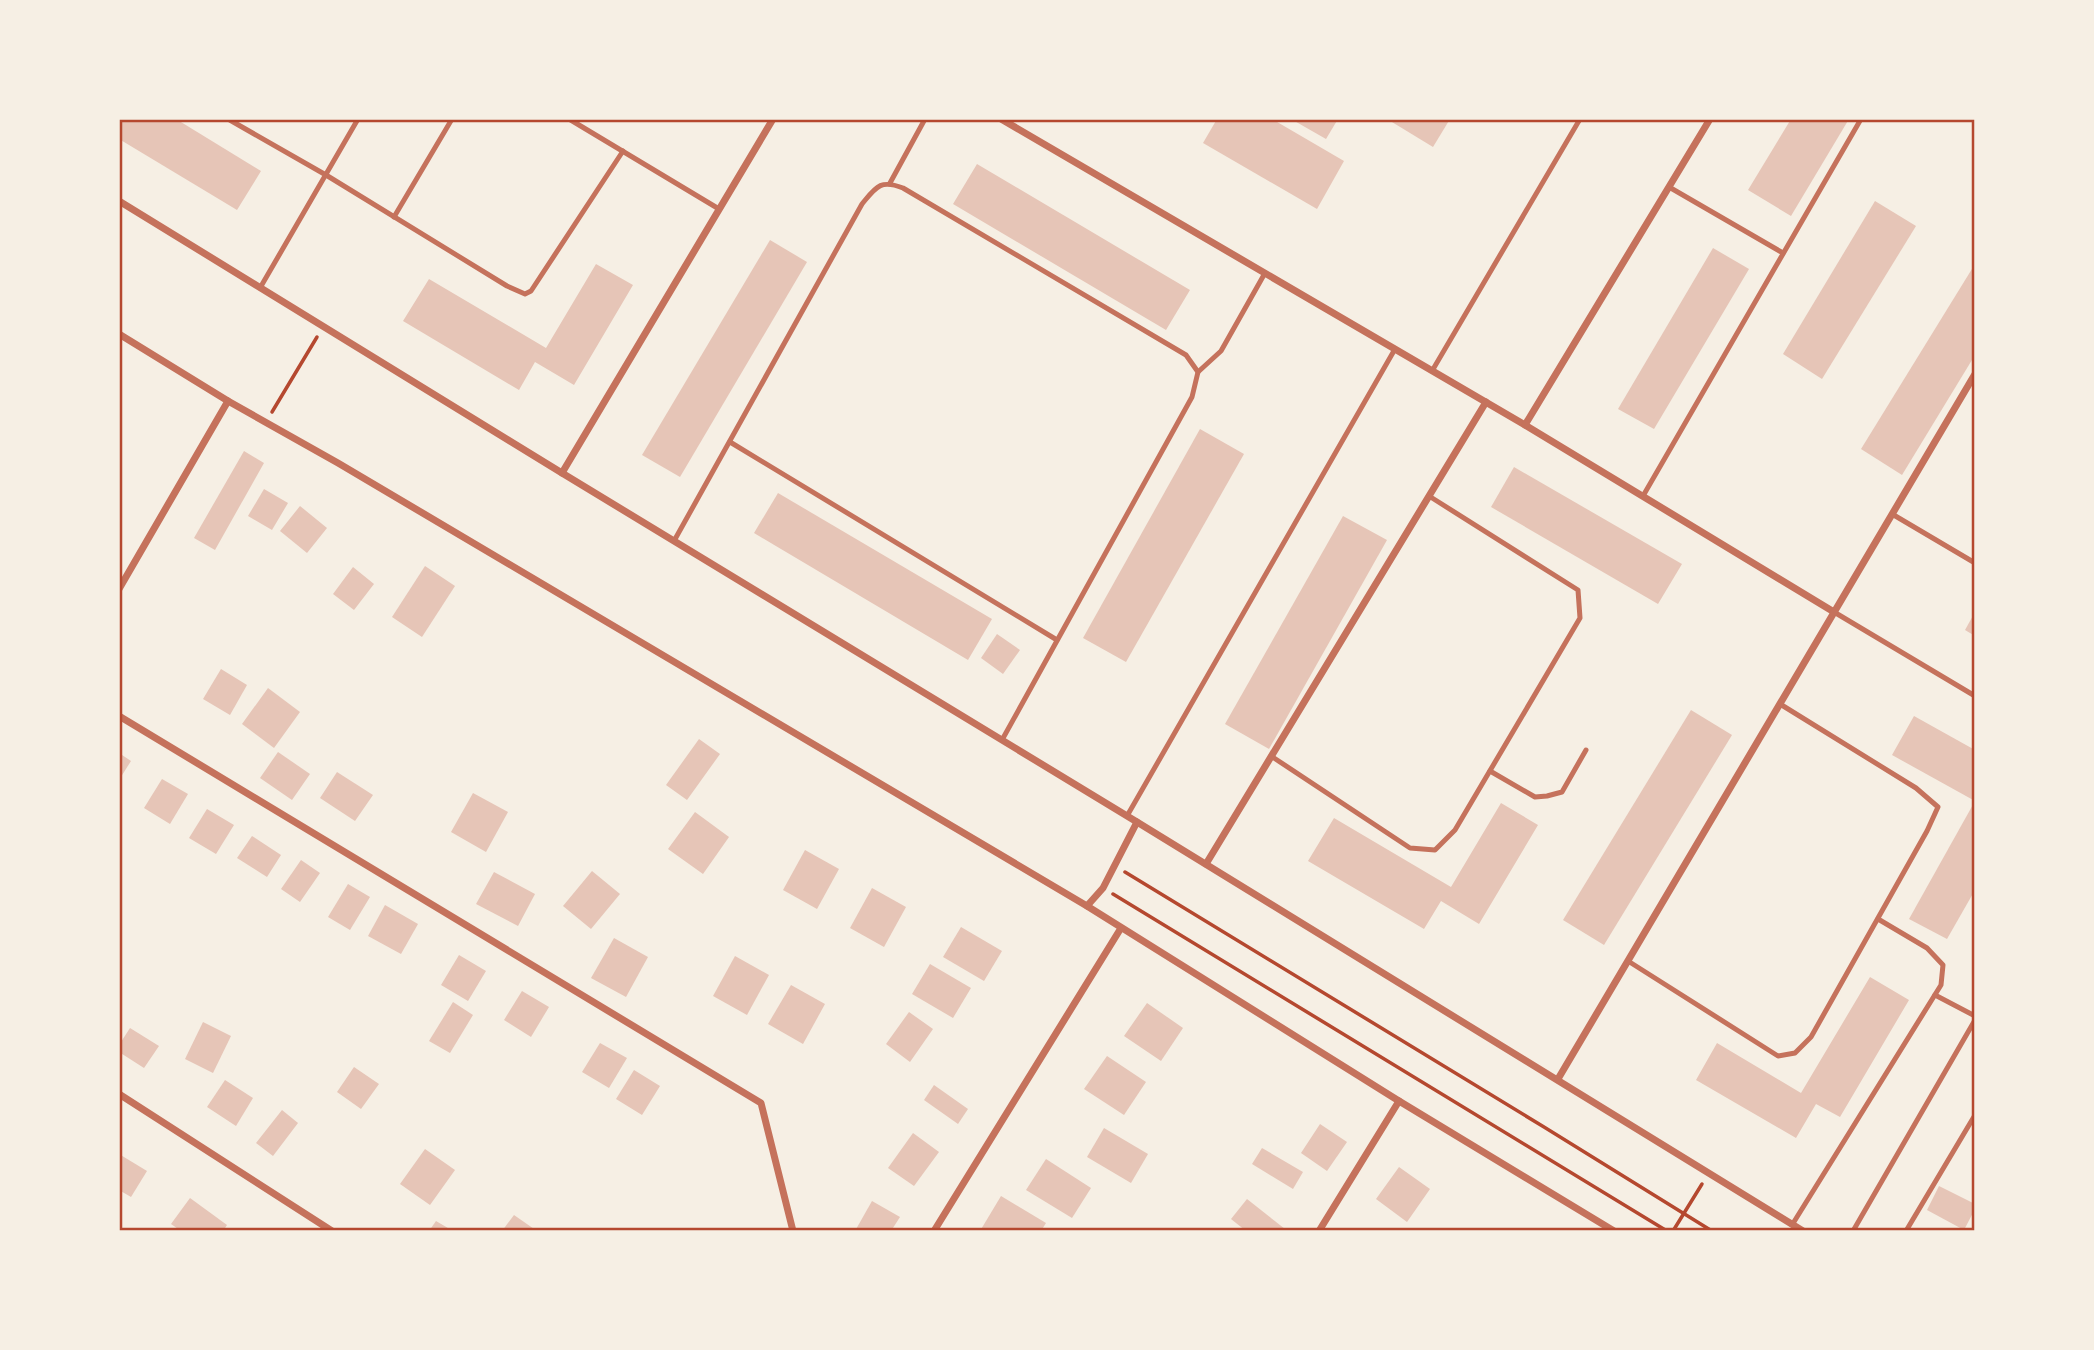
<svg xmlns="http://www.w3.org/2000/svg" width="2094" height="1350" viewBox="0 0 2094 1350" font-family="Overpass,sans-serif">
<rect width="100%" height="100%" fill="#f6efe4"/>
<g fill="#e6c5b7">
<path d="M119,119H176L261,171L237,210L119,139Z"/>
<path d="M1217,119H1272L1344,161L1317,209L1203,143Z"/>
<path d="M1291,119H1338L1326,139Z"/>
<path d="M1387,119H1450L1433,147Z"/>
<path d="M1791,119H1849L1791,216L1748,190Z"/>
<path d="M977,164L1190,290L1166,330L953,204Z"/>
<path d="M1875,201L1916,226L1822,379L1783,354Z"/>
<path d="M770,240L807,262L680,477L642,455Z"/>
<path d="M1713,248L1749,269L1654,429L1618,409Z"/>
<path d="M596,264L633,285L574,385L535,362L519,390L403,321L429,279L546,348Z"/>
<path d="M1975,264V355L1902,475L1861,449Z"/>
<path d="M1200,429L1244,454L1126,662L1083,638Z"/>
<path d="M244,451L264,463L215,550L194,538Z"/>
<path d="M1514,467L1682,564L1658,604L1491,507Z"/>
<path d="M264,489L288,503L272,530L248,516Z"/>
<path d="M778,493L992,619L968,660L754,533Z"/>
<path d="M300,506L327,528L307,553L280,531Z"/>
<path d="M1343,516L1387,540L1269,749L1225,724Z"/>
<path d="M425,566L455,586L422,637L392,617Z"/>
<path d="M353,567L374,584L354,610L333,594Z"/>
<path d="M1975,612V636L1965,630Z"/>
<path d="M997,634L1020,650L1003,674L981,658Z"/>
<path d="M221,669L247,685L230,715L203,699Z"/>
<path d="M268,688L300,712L274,748L242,724Z"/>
<path d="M1691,710L1732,735L1604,945L1563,920Z"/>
<path d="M1914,716L1975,750V801L1892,755Z"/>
<path d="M699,739L720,754L687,800L666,785Z"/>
<path d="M278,752L310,774L292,800L260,778Z"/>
<path d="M119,753L131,761L119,780Z"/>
<path d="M337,772L373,795L355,821L320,798Z"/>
<path d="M162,779L188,794L170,824L144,808Z"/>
<path d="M473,793L508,812L486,852L451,832Z"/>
<path d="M1975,801V890L1947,939L1909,919Z"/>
<path d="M1501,803L1538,825L1479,924L1441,901L1424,929L1308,861L1334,818L1451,887Z"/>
<path d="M207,809L234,825L216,854L189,838Z"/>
<path d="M695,812L729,837L703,874L668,849Z"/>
<path d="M252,836L281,855L267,877L237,858Z"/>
<path d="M805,850L839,869L817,909L783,890Z"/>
<path d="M301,860L320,873L300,902L281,889Z"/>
<path d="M592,871L620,894L591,929L563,906Z"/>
<path d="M494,872L535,894L518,926L476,904Z"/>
<path d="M348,884L370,897L350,930L328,917Z"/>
<path d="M872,888L906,907L884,947L850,928Z"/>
<path d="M385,905L418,924L401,954L368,936Z"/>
<path d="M961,927L1002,951L984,981L943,957Z"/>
<path d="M614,938L648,957L626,997L591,978Z"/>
<path d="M459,955L486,971L468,1001L441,985Z"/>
<path d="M735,956L769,975L747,1015L713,996Z"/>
<path d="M930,964L971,988L953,1018L912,994Z"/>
<path d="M1870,977L1909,1000L1840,1117L1816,1104L1796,1138L1696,1080L1717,1043L1801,1093Z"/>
<path d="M791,985L825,1004L803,1044L768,1024Z"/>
<path d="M522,991L549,1007L531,1037L504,1020Z"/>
<path d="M453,1002L473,1015L450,1053L429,1041Z"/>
<path d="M1147,1003L1183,1028L1161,1061L1124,1036Z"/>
<path d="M909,1012L933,1029L910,1062L886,1044Z"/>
<path d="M203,1022L231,1036L213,1073L185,1059Z"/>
<path d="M130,1028L159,1046L144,1068L119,1052V1045Z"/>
<path d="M600,1043L627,1058L609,1088L582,1072Z"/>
<path d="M1107,1056L1146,1082L1124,1115L1084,1089Z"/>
<path d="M354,1067L379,1084L361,1109L337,1092Z"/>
<path d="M634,1070L660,1086L642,1115L616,1099Z"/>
<path d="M225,1080L253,1098L236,1126L207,1107Z"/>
<path d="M934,1085L968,1109L958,1124L924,1100Z"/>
<path d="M282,1110L298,1123L273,1156L256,1143Z"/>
<path d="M1320,1124L1347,1142L1327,1171L1301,1153Z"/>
<path d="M1104,1128L1148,1154L1131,1183L1087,1157Z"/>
<path d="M913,1133L939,1152L914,1186L888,1168Z"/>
<path d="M1262,1148L1303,1172L1293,1189L1252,1164Z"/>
<path d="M425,1149L455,1170L430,1205L400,1184Z"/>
<path d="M119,1154L147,1171L131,1197L119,1190Z"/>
<path d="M1046,1159L1091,1188L1072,1218L1026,1190Z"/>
<path d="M1399,1167L1430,1189L1407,1222L1376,1199Z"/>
<path d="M1939,1186L1975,1204V1209L1964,1230L1927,1210Z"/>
<path d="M1001,1196L1046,1223L1041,1231H980Z"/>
<path d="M190,1198L227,1225L223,1231H181L171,1224Z"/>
<path d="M1247,1199L1285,1229L1283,1231H1246L1231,1219Z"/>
<path d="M872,1201L900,1217L891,1231H855Z"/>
<path d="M514,1215L537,1231H502Z"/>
<path d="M436,1221L453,1231H429Z"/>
</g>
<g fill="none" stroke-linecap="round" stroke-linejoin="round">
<g stroke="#b5482f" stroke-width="3.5">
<path d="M272,412L317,337"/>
<path d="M1125,872L1544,1127L1712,1231"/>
<path d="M1113,894L1667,1231"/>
<path d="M1673,1231L1702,1184"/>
</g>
<g stroke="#c5725c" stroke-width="5">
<path d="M228,119L326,175L507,286L525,294L531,291L623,151"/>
<path d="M569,119L719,209"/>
<path d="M890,183L925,119"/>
<path d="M1669,187L1783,253"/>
<path d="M394,217L452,119"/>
<path d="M260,288L358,119"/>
<path d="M1432,371L1580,119"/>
<path d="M1198,372L1221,351L1265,273"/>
<path d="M730,442L1057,640"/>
<path d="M1643,496L1861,119"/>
<path d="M1892,514L1975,563"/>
<path d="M674,541L862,204C876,187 880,179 903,188L1186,355L1198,372L1192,397L1002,740"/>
<path d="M1834,612L1975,696"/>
<path d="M1271,756L1410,848L1435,850L1455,830L1580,618L1578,590L1429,496"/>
<path d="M1490,771L1535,797L1547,796L1562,792L1586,750"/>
<path d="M1127,816L1395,349"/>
<path d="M1628,961L1778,1056L1795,1053L1811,1037L1927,831L1938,807L1916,788L1780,704"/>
<path d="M1935,995L1975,1016"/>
<path d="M1792,1225L1941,985L1943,965L1927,948L1878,919"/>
<path d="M1853,1231L1975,1020"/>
<path d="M1906,1231L1975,1115"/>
</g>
<g stroke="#c5725c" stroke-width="7">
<path d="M1001,119L1525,425L1834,612"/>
<path d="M119,201L562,473L1137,822L1803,1231"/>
<path d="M119,334L228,401L338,463L1087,906L1399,1101L1614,1231"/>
<path d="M1525,425L1710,119"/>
<path d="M562,473L773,119"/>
<path d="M119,589L228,401"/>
<path d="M119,716L761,1103L793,1231"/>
<path d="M1206,864L1486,402"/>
<path d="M1087,906L1103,888L1137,822"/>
<path d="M1558,1079L1975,374"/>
<path d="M119,1094L332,1231"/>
<path d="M934,1231L1121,928"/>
<path d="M1319,1231L1399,1101"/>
</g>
</g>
<rect width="2094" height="1350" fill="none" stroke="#f6efe4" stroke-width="242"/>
<rect x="121" y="121" width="1852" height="1108" fill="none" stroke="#b5482f" stroke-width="2.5"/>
</svg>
